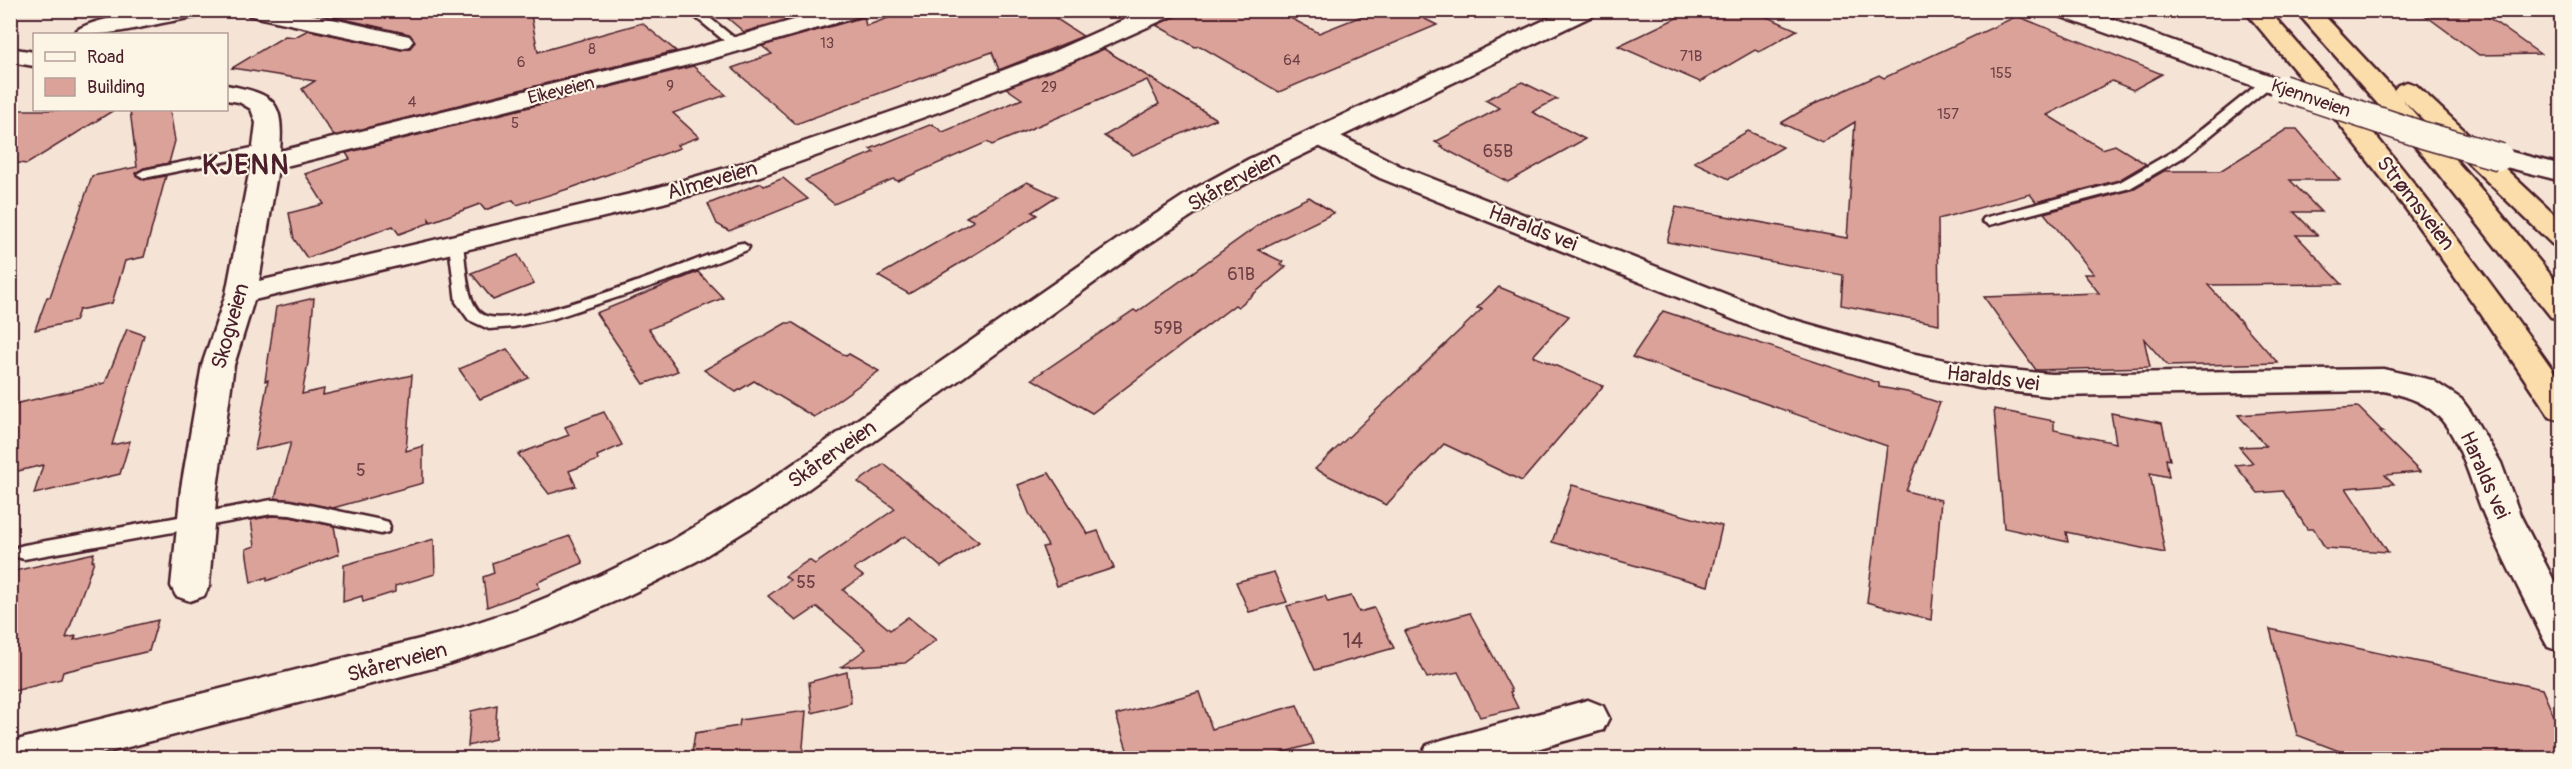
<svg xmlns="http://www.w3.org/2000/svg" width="2572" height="769" viewBox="0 0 2572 769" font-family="Pangolin,sans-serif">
<rect width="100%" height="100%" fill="#f5e4d6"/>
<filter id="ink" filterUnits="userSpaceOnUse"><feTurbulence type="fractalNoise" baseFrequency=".0167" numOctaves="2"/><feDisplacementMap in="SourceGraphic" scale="12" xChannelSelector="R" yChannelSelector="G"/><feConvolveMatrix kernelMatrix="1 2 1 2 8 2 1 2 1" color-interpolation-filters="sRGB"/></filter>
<g filter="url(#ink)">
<g fill="#dba299" stroke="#4a1f2b" stroke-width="1.5">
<path d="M348,10H530L538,52L642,23L676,51L334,136L302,89L315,81L232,68L285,36L295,37L308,30L401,50L410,48L415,42L409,34L335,17Z"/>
<path d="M718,10H818L744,32Z"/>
<path d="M910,10H1043L1083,36L999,70L992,52L796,124L732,68L772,54L762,46L864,17L866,26Z"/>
<path d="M1179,10H1275L1319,33L1377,10H1407L1437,25L1279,92L1200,46L1195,47L1156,25L1175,17Z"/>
<path d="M1693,10H1751L1797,30L1759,52L1755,50L1700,82L1618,46Z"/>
<path d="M2418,10H2478L2540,54L2479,55Z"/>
<path d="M2017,16L2162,74L2133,90L2112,81L2047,115L2102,149L2115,145L2146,164L2119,180L2036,202L2030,194L1938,219L1939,324L1841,305L1843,275L1667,242L1676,207L1847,238L1855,122L1822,142L1781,123L1810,106L1879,75L1884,78Z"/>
<path d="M1104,49L1216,119L1133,155L1104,136L1159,104L1147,80L992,145L987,142L898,181L893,179L834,204L805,180L874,152L870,149L932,124L943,132L1022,99L1006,88Z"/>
<path d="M693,66L726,95L673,113L699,137L677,145L680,148L571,188L517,205L513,200L485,210L480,204L431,222L429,219V223L399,234L393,226L307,258L294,239L289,213L324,204L305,174L350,159L346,153Z"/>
<path d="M1522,82L1557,99L1532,112L1585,139L1508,182L1441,147L1443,146L1435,142L1500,108L1485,100Z"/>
<path d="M10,110H114L27,164L10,162Z"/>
<path d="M130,110H170L175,141L169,163L144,168L135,173L144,180L166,176L144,257L125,261L112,303L79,310L75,321L35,330L47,297H50L92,176L137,167Z"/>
<path d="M2287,129H2297L2340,180H2290L2321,212H2294L2317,235H2296L2342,284L2208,285L2278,363L2168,366L2144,339L2150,367L2036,370L1984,297L2099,293L2084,274H2094L2044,213L2131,190L2164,171H2220Z"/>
<path d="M1748,131L1783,147L1729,179L1694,162Z"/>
<path d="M783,178L808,199L729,231L717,224L708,204L761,183L764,186Z"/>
<path d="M1027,182L1057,196L1032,212L1037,215L980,251L909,294L878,276L974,221L966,217Z"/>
<path d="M1309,197L1334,213L1258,250L1283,262L1280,265L1286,267L1238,307L1235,305L1092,413L1032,379L1134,310L1137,312L1274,214Z"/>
<path d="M518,255L534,284L493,300L471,273Z"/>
<path d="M698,272L723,298L649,329L678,371L644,384L596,313Z"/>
<path d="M1499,287L1569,316L1533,356L1603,386L1522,481L1444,444L1386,505L1315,469L1482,309L1477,308Z"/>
<path d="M314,298L308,363L302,394L324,389L323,395L412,375L406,451L423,446V483L333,508L275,498L291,442L255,450L268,380L265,381L276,307Z"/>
<path d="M1663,311L1879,383V387L1907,392L1940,403L1906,491L1941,500L1931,620L1867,602L1887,446L1632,357Z"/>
<path d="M786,323H793L846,356L849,354L879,371L814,417L754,381L736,392L704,370Z"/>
<path d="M127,329L144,335L112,445L130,441L120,474L34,494L43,465L10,473V405L105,383Z"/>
<path d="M507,349L529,378L480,399L459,369Z"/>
<path d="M2358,407L2383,432H2380L2420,472L2385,475L2394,484L2346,488L2388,552L2325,548L2314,529H2307L2283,491L2258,493L2235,465L2253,463L2239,447L2266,446L2238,415Z"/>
<path d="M1994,409L2054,421V430L2116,443L2111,413L2162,423L2170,460L2166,459L2169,477L2150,473L2165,553L2066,532L2068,542L2004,528Z"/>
<path d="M604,412L622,445L597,456L598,460L569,471L576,486L549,494L518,454L569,435L565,427Z"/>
<path d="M884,464L979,542L941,567L905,536L854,569L863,576L843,590L890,630L908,617L936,640L905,663L841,667L866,649L817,607L796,621L768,596L790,580L785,576L809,560L815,564L895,509L858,482Z"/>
<path d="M1049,473L1088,534L1098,531L1114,568L1057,586L1042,547L1048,546L1029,513L1018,485Z"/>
<path d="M1572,485L1722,526L1708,586L1552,542Z"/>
<path d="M272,516L290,517L334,526L339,554L267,581V577L251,583L246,549L255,546L251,520Z"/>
<path d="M570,536L583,563L538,582L539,588L487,607L483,577L494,573L492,563Z"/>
<path d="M434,539L435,574L395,586V592L363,602L362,596L343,602L344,565Z"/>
<path d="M94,553L92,561H94L66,638L76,636L74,640L158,620L149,651L63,672L61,679L10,692V572Z"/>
<path d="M1274,572L1287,602L1249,612L1236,582Z"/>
<path d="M1325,596L1328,602L1351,596L1359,612L1374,608L1394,648L1315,670L1287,606Z"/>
<path d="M1470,613L1512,691L1510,692L1518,708L1480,717L1458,672L1427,678L1404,631Z"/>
<path d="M2270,629L2542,689L2562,735V759H2360L2297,735Z"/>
<path d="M847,672L851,703L812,713L809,682Z"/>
<path d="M1199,692L1212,729L1297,705L1313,744L1260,759H1130L1116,715Z"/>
<path d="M497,705L495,739L468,746L471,711Z"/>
<path d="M806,711L802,759H691L695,733L739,726L740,720Z"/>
</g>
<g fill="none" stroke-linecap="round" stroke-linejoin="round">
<defs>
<g id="service">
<path d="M687,10H700L743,45L741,48H733Z"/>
<path d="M2267,79L2271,80L2273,83L2271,86L2187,155L2130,188L1989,225L1982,221L1984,218L2120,182L2177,149L2263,80Z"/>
<path d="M267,145L272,146L274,149L272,152L144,178L137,174L144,170Z"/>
<path d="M456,241L463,245C466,263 466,304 482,314C512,335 698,259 737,244L742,243L749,247L747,250L673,279L555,318L514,327L489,329L469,320L456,302L449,245Z"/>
<path d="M272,500L290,501L381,520L388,522L390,527L388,532L381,534L290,515L272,514L24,559L17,557L15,552L17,547L24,545Z"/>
</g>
<g id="minor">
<path d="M148,10H207L204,15L196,17C158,22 110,38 73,34C82,21 132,14 148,10Z"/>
<path d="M246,10H292L409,36L413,41L409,46L401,48L257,17L249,15Z"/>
<path d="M828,10H866L863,15L704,61L278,168L259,281L656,188L740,164L920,102L1054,51L1146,10H1177L1174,15L1072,61L938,112L760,176L663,203L254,300L234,365L217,488L209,586L204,596L190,601L176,596L171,586L181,488L202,365L226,294L251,163L256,123L251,109L239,102L226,100V85C275,94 284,101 280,151L687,51Z"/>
<path d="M10,48L34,52V66L10,62Z"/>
<path d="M1320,128L1329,130L1400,166L1784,317L1910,353L1980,367L2051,374L2383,369L2432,380L2461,399L2470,411L2501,463L2520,515L2562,596V652L2548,647L2542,636C2523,596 2501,556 2484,515C2472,487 2460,436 2437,415C2422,400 2403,395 2383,391L2051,396L1980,388L1910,374L1762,331L1380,178L1311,142L1307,136L1311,130Z"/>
<path d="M1588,700L1603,706L1609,718L1603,730L1506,758H1420L1427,745L1442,740Z"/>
</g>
<g id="tertiary">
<path d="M1566,10H1597L1594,15L1269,171L1214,201L1138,251L779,510L697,561L627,596L549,630L448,664L86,758H10V742L17,740L448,632L521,608L599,576L671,541L753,492L1118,239L1194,189L1249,159Z"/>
<path d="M2053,10H2087L2291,83L2295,88L2291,93L2282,96L2273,93L2056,15Z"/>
<path d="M2500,149L2562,165V181L2490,163L2487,157L2490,151Z"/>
</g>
<path id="secondary" d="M2546,10H2562V20L2554,18Z"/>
<g id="motorway">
<path d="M2244,10H2268C2374,128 2471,253 2562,383V420L2550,417L2479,311L2406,209L2329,111Z"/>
<path d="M2295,10H2319L2397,93L2394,90L2398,85L2407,82L2416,85L2562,222V247L2552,244L2402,99L2480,188L2562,289V319L2551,317L2429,162Z"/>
</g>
</defs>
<use href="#service" stroke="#4a1f2b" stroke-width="5"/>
<use href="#minor" stroke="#4a1f2b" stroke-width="5"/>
<use href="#tertiary" stroke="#4a1f2b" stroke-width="5"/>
<use href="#secondary" stroke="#4a1f2b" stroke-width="5"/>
<use href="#motorway" stroke="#4a1f2b" stroke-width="5"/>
<use href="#service" fill="#fcf5e5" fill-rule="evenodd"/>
<use href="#minor" fill="#fcf5e5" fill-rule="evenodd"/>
<use href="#tertiary" fill="#fcf5e5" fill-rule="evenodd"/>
<use href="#secondary" fill="#fcf5e5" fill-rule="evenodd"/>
<use href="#motorway" fill="#faddab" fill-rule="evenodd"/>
<defs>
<path id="tertiary-bridge" d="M2282,88L2423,135L2500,157"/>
</defs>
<use href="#tertiary-bridge" stroke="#4a1f2b" stroke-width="29" stroke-linecap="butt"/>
<use href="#tertiary-bridge" stroke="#fcf5e5" stroke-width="26"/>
</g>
</g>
<g text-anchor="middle" stroke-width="4.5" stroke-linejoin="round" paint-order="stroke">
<g font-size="15" fill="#6e4046">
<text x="827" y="48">13</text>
<text x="592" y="54">8</text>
<text x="1691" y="61">71B</text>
<text x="1292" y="65">64</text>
<text x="521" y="67">6</text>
<text x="2001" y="78">155</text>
<text x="670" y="91">9</text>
<text x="1049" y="92">29</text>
<text x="412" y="107">4</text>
<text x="1948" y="119">157</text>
<text x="515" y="128">5</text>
</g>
<g font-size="18" fill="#4a1f2b" stroke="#fcf5e5">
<text transform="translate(561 90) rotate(-14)" y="6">Eikeveien</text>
<text transform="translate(2311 98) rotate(19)" y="6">Kjennveien</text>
</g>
<g font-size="18" fill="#6e4046">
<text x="1498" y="157">65B</text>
<text x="1241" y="280">61B</text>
<text x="1168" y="334">59B</text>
<text x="361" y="476">5</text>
<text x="806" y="588">55</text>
</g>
<g font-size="21" fill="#4a1f2b" stroke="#fcf5e5">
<text transform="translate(712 180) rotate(-16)" y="7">Almeveien</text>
<text transform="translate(1234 181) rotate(-29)" y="7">Skårerveien</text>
<text transform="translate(2416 203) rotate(52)" y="7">Strømsveien</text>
<text transform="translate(1533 228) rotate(21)" y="7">Haralds vei</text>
<text transform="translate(230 326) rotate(-74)" y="7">Skogveien</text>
<text transform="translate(1993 378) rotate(7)" y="7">Haralds vei</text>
<text transform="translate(832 454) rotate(-35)" y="7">Skårerveien</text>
<text transform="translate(2485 475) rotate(66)" y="7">Haralds vei</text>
<text transform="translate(397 662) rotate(-15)" y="7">Skårerveien</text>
</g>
<g font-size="21" fill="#6e4046">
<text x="1353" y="648">14</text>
</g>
<g font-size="27" font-weight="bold" letter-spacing="1.5" fill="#4a1f2b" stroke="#fcf5e5">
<text x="246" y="174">KJENN</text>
</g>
</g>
<rect width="2572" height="769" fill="none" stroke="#fcf5e5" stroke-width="36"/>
<rect x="18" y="18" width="2536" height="733" fill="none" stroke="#4a1f2b" stroke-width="2" filter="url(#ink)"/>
<rect x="33" y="33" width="195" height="78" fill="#fcf5e5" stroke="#b59f9b" stroke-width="1.5"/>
<rect x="45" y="52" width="30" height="9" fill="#fcf5e5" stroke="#b59f9b" stroke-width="1.5"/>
<text x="87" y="63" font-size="18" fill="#4a1f2b">Road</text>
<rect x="45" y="78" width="30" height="18" fill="#dba299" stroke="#b59f9b" stroke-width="1.5"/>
<text x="87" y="93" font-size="18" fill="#4a1f2b">Building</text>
</svg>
